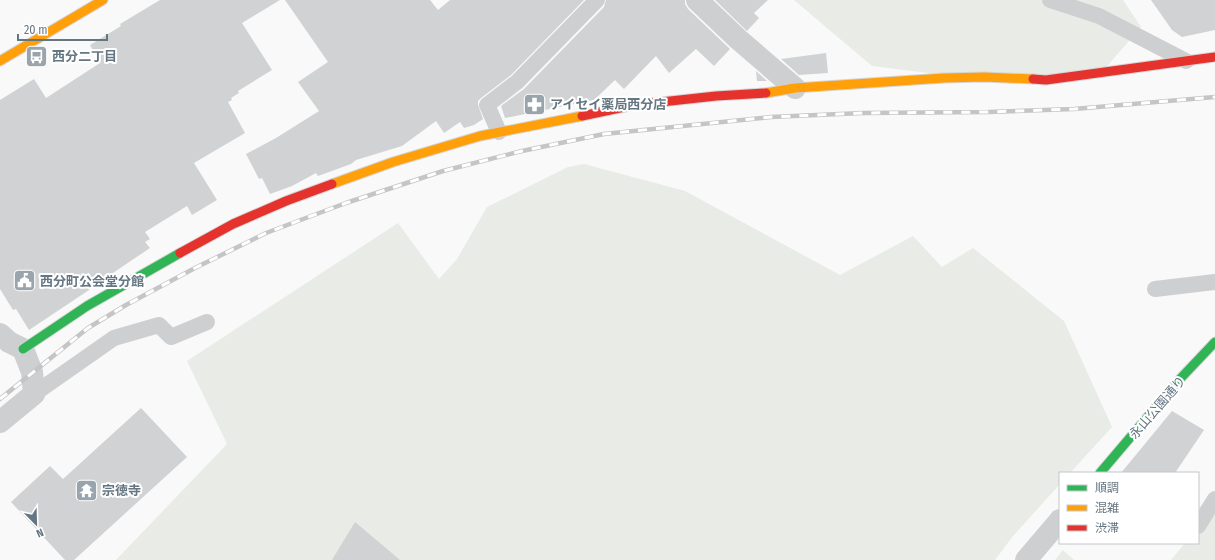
<svg xmlns="http://www.w3.org/2000/svg" width="1215" height="560" viewBox="0 0 1215 560" font-family="'Fira Sans Condensed','Noto Sans JP',sans-serif">
<rect width="100%" height="100%" fill="#f9f9f9"/>
<g fill="#e8ebe6">
<path d="M794,0H1123L1141,27L1096,79L985,80L872,66Z"/>
<path d="M584,164L685,191L840,275L913,236L942,267L973,248L1064,321L1112,427L1070,473H1060V484L1013,536L995,560H116L227,444L187,361L398,223L439,279L457,259L487,207L568,167Z"/>
<path d="M1215,503V560H1171L1185,543H1198V526Z"/>
<path d="M1063,550L1074,560H1055Z"/>
</g>
<g fill="#d0d2d3">
<path d="M160,0H280L242,23L272,70L238,91L239,93L231,98L232,100L228,102L245,133L194,163L217,200L192,215L187,206L145,232L150,239L145,242L150,248L92,287V288L29,330L16,309L13,310L0,289V100L34,79L46,98L100,63L90,45L121,26L120,24Z"/>
<path d="M285,0H430L438,10L450,0H584L511,75L481,98L478,101V105L483,119L474,125L464,128L460,122L444,133L436,121L402,146L356,160L351,164L318,176L316,173L292,186L270,194L262,178L259,179L246,154L276,138L319,111L298,82L328,62Z"/>
<path d="M606,0H685V4L688,9L730,49L714,66L696,49L669,73L656,56L624,89L615,80L594,100L505,118L501,106L524,89L604,7Z"/>
<path d="M715,0H768L754,13L759,18L747,31Z"/>
<path d="M1151,0H1215V30L1182,37L1172,30Z"/>
<path d="M826,53L828,73L799,75L781,59Z"/>
<path d="M756,71L767,81H757Z"/>
<path d="M141,408L187,457L74,560H65L11,502L50,466L63,479Z"/>
<path d="M1172,411L1204,430L1175,473H1121Z"/>
<path d="M355,522L400,560H332Z"/>
</g>
<g fill="none" stroke-linecap="round" stroke-linejoin="round">
<defs>
<g id="fast">
<path d="M23,349L87,306L180,253"/>
<path d="M1100,473L1179,380L1215,342"/>
</g>
<g id="slow">
<path d="M0,61L103,0"/>
<path d="M766,93L795,88L944,78L984,77L1033,79"/>
<path d="M332,184L393,162L480,136L582,116"/>
</g>
<g id="jam">
<path d="M1033,79L1046,80L1215,57"/>
<path d="M582,116L634,105L716,96L766,93"/>
<path d="M180,253L233,224L286,201L332,184"/>
</g>
</defs>
<use href="#fast" stroke="#d5d6d7" stroke-width="11"/>
<use href="#slow" stroke="#d5d6d7" stroke-width="11"/>
<use href="#jam" stroke="#d5d6d7" stroke-width="11"/>
<g stroke="#cecfd0" stroke-width="16">
<path d="M1050,0L1099,16L1186,61"/>
<path d="M499,132L487,105L517,82L597,0"/>
<path d="M1155,289L1215,282"/>
<path d="M34,394L114,338L159,325L171,337L207,322"/>
<path d="M1198,526L1215,499"/>
</g>
<g stroke="#cecfd0" stroke-width="22">
<path d="M697,0L738,39L795,88"/>
<path d="M0,334L9,342L23,349L32,372L34,394L0,422"/>
<path d="M1026,560L1060,520"/>
</g>
<use href="#fast" stroke="#30b455" stroke-width="9"/>
<use href="#slow" stroke="#ff9f0a" stroke-width="9"/>
<use href="#jam" stroke="#e5322d" stroke-width="9"/>
<defs>
<path id="rail" d="M0,399L88,328L126,305L195,268L266,233L346,203L443,171L522,151L604,134L771,117L863,113L988,112L1074,109L1215,97"/>
</defs>
<use href="#rail" stroke="#c3c5c6" stroke-width="4.5"/>
<use href="#rail" stroke="#fff" stroke-width="3" stroke-dasharray="9" stroke-linecap="butt"/>
</g>
<defs>
<symbol id="bus-square" viewBox="-11 -11 22 22"><rect x="-9" y="-9" width="18" height="18" rx="4" fill="#99a4ac" stroke="#fff"/><path d="M-5-6H5V4H4V6H2V4H-2V6H-4V4H-5ZM-3.5-4V0h7V-4ZM-3.5 1.2v1.5H-2V1.2ZM2 1.2v1.5H3.5V1.2Z" fill="#fff"/></symbol>
<symbol id="pharmacy-square" viewBox="-11 -11 22 22"><rect x="-9" y="-9" width="18" height="18" rx="4" fill="#99a4ac" stroke="#fff"/><path d="M-2-6h4v4h4v4h-4v4h-4v-4h-4v-4h4Z" fill="#fff"/></symbol>
<symbol id="civic-square" viewBox="-11 -11 22 22"><rect x="-9" y="-9" width="18" height="18" rx="4" fill="#99a4ac" stroke="#fff"/><path d="M-.6-6.5H3V-4.5H.6V-3L4-1V1h2V6H-6V1h2V-1L-.6-3ZM-1.2 2.5V6h2.4V2.5Z" fill="#fff"/></symbol>
<symbol id="temple-square" viewBox="-11 -11 22 22"><rect x="-9" y="-9" width="18" height="18" rx="4" fill="#99a4ac" stroke="#fff"/><path d="M0-6L5-2H3V0L6.5 2.5H4V6H1.5V3h-3V6H-4V2.5H-6.5L-3 0V-2H-5Z" fill="#fff"/></symbol>
</defs>
<g fill-rule="evenodd">
<use href="#bus-square" x="24" y="44" width="25" height="25"/>
<use href="#pharmacy-square" x="522" y="92" width="25" height="25"/>
<use href="#civic-square" x="12" y="268" width="25" height="25"/>
<use href="#temple-square" x="74" y="478" width="25" height="25"/>
</g>
<g text-anchor="middle" stroke-width="4" stroke-linejoin="round" paint-order="stroke">
<g font-size="13" font-weight="bold" fill="#657683" stroke="#fff" text-anchor="start">
<text x="52" y="61">西分二丁目</text>
<text x="550" y="109">アイセイ薬局西分店</text>
<text x="40" y="286">西分町公会堂分館</text>
<text x="102" y="495">宗徳寺</text>
</g>
<g font-size="13" fill="#657683" stroke="#fff">
<text transform="translate(1157 407) rotate(-49)" y="5">永山公園通り</text>
</g>
</g>
<rect x="1059" y="472" width="140" height="72" fill="#ffffff" stroke="#c1c8cd"/>
<rect x="1067" y="485" width="20" height="6" fill="#30b455" stroke="#c1c8cd"/>
<text x="1095" y="492" font-size="12" fill="#657683">順調</text>
<rect x="1067" y="505" width="20" height="6" fill="#ff9f0a" stroke="#c1c8cd"/>
<text x="1095" y="512" font-size="12" fill="#657683">混雑</text>
<rect x="1067" y="525" width="20" height="6" fill="#e5322d" stroke="#c1c8cd"/>
<text x="1095" y="532" font-size="12" fill="#657683">渋滞</text>
<g transform="translate(36 524) rotate(157)" stroke="#ffffff" stroke-width="3" paint-order="stroke">
<path d="M0-3L7 15L0 10L-7 15Z" fill="#657683"/>
<text y="-6" font-size="11" font-weight="bold" text-anchor="middle" fill="#657683">N</text>
</g>
<path d="M18 34v6h89v-6" fill="none" stroke="#657683" stroke-width="2"/>
<text x="24" y="34" font-size="12" fill="#657683" stroke="#ffffff" stroke-width="3" paint-order="stroke">20 m</text>
</svg>
